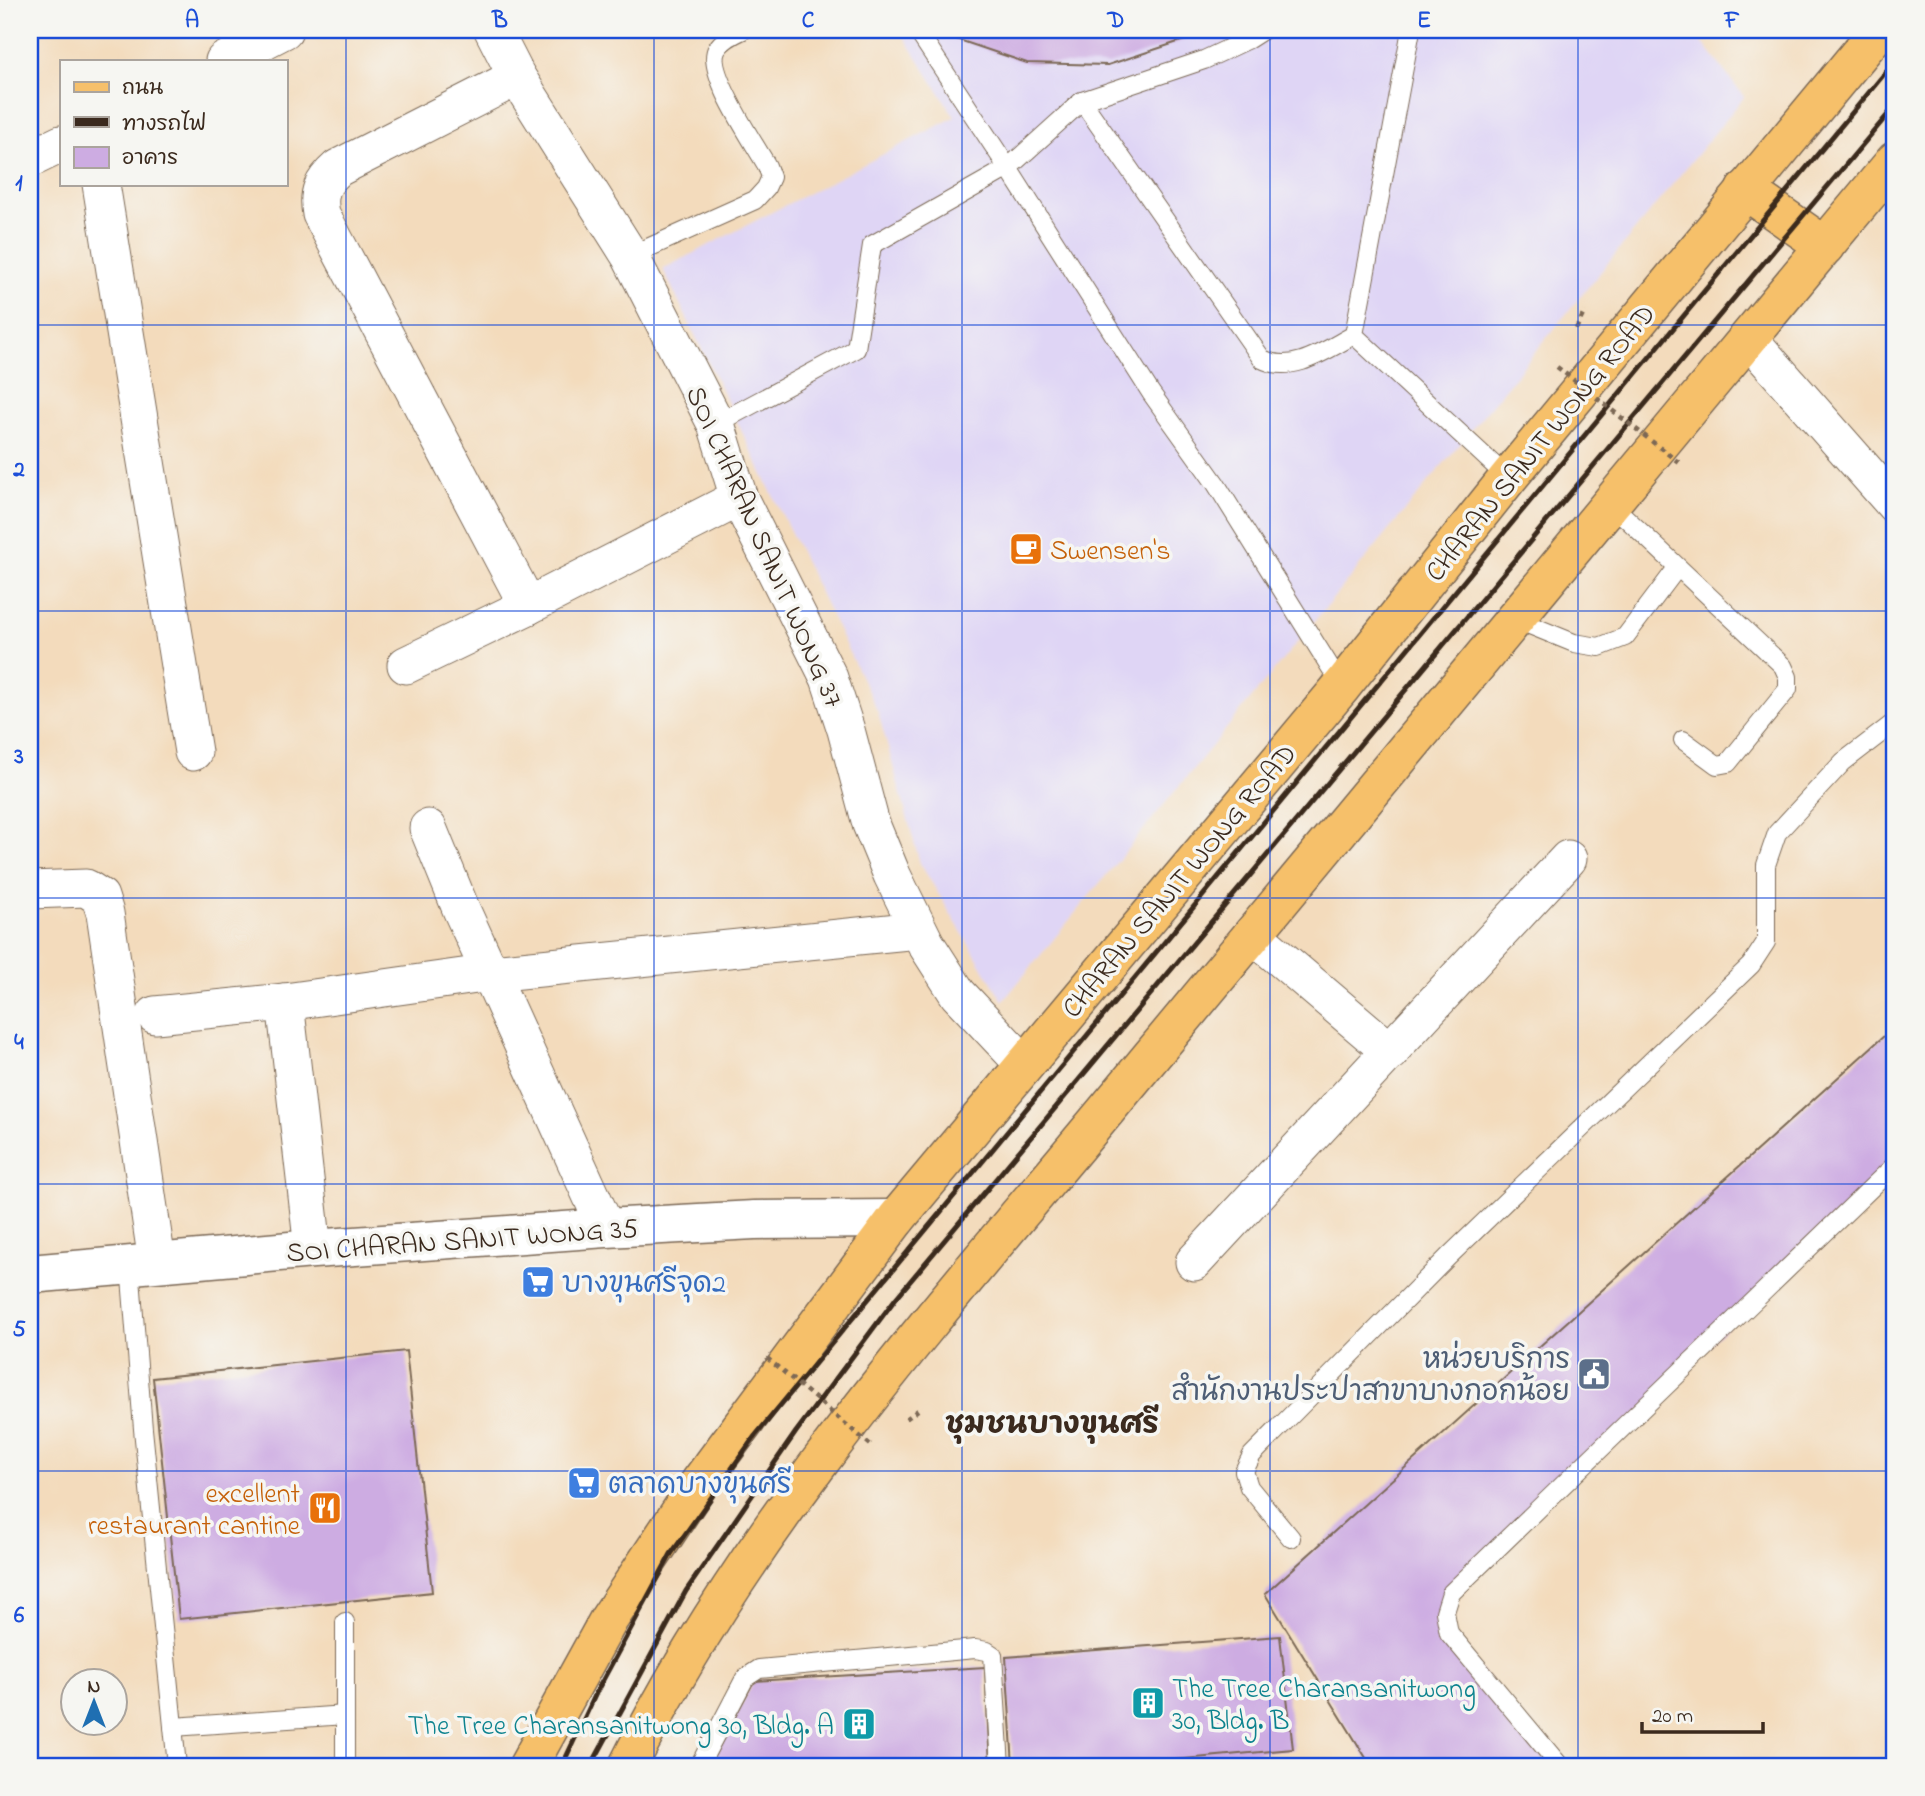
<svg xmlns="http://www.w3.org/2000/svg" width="1925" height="1796" viewBox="0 0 1925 1796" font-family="'Indie Flower','Playpen Sans Thai',sans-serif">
<rect width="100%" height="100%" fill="#f6f6f2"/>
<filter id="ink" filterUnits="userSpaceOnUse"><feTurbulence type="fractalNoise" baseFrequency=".0143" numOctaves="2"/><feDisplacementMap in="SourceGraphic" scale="14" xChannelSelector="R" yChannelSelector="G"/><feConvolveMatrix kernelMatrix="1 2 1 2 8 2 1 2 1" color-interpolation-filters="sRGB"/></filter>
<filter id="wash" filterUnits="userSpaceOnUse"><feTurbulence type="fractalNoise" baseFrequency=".00686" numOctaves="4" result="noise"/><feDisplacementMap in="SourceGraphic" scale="28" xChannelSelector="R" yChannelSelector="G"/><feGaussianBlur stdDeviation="1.57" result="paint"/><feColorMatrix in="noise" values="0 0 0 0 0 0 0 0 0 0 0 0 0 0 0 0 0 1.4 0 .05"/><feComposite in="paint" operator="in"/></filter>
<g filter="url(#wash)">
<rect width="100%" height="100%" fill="#f3dbbc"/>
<path fill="#dfd5f5" d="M900,30H1693L1744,97L1003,1001L920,863L878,712L663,269L955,117Z"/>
<g id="blocks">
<g fill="#cdace2">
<path d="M948,30H1204L1193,37L1108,65L1027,63L953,38Z"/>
<path d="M1895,1026V1166L1451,1593L1449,1633L1560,1766H1371L1265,1594Z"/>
<path d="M406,1351L432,1592L179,1619L153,1378Z"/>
<path d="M1280,1636L1293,1749L1109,1766H1013L1006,1657Z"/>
<path d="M985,1667L990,1766H709L754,1681Z"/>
</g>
</g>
</g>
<g filter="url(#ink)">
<use href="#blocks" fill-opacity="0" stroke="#7b6855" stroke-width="2"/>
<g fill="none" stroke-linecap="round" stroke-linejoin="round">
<defs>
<g id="service">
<path d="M917,30L1008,168L1151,393L1216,484L1342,686"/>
<path d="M1411,30L1354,335L1508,478"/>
<path d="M1082,101L1262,359C1293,375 1327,349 1354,335"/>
<path d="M630,256L755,200L766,188L771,177L767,166C755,144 704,70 717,49C723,39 734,34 743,30"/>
<path d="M716,424L856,349L872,245L1008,168L1082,101L1204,60L1249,39L1263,30"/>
<path d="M1611,504L1783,666L1788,677V689L1728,763L1717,765L1683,740"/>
<path d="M1515,619L1574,643L1599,647L1625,637L1677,568"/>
<path d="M130,1265L143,1429L177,1766"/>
<path d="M1291,1538L1249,1487L1244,1471L1252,1455L1449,1256L1751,965L1766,942V865L1777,833L1843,762L1895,722"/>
<path d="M345,1622V1766"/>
<path d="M173,1727L345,1715"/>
<path d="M699,1766L745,1678L759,1669L975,1649L987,1651L993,1655L1000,1766"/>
<path d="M1560,1766L1449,1633L1445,1612L1451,1593L1895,1165"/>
</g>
<g id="minor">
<path d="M493,30L517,77L630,256L716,424L739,498L829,678L846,730L871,824L892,875L926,944L958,994L1024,1064"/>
<path d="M224,61L284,30"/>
<path d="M517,77L338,168C322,182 317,193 321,214L528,606"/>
<path d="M30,159L61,144"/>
<path d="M101,184L193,752"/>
<path d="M1749,339L1895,505"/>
<path d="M406,665L528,606L739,498"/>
<path d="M428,828L461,909L606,1228"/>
<path d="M30,890L86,888L100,897L105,913L157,1262"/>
<path d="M1252,934L1391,1052"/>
<path d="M285,1002L313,1249"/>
<path d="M155,1015L285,1002L491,973L918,930"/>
<path d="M1194,1262L1568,859"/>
</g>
<path id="tertiary" d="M30,1274L313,1249L606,1228L754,1220L896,1219"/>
<g id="primary">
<path d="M1745,190L1825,246"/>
<path d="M528,1766L609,1619L700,1482L896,1219L1342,686L1508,478L1879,30"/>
<path d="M628,1766C750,1520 945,1305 1119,1095C1376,783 1637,473 1895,161"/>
</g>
</defs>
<use href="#service" stroke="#7b6855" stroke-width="20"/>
<use href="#minor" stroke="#7b6855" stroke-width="39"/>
<use href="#tertiary" stroke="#7b6855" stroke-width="41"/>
<use href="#primary" stroke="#7b6855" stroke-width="41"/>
<g stroke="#7b6855" stroke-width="4.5" stroke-dasharray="5 5" stroke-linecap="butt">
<path d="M1576,329L1585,311"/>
<path d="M906,1419L922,1407"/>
</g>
<use href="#service" stroke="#fff" stroke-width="18"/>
<use href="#minor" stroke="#fff" stroke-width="37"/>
<use href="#tertiary" stroke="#fff" stroke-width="38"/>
<use href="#primary" stroke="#f6c06b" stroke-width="38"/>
<g stroke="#3b2a1e" stroke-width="5">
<path d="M562,1766L598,1689L671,1554L755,1436L1895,61"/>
<path d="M591,1766L686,1591L796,1432L896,1298L1895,106"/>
</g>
<g stroke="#7b6855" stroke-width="4.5" stroke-dasharray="5 5" stroke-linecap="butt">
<path d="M1557,367L1682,465"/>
<path d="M767,1358L873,1447"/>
</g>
</g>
</g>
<path fill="none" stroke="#1d4ed8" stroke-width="2" stroke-opacity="0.55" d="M346,30V1766M654,30V1766M962,30V1766M1270,30V1766M1578,30V1766M30,325H1895M30,611H1895M30,898H1895M30,1184H1895M30,1471H1895"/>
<defs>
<symbol id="cafe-square" viewBox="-11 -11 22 22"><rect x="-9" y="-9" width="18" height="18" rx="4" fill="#e8710a" stroke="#f6f6f2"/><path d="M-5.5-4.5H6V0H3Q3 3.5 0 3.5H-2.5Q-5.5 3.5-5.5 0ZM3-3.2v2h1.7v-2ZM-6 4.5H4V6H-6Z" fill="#fff"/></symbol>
<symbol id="supermarket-square" viewBox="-11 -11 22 22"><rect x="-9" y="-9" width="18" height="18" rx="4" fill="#3f7fe0" stroke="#f6f6f2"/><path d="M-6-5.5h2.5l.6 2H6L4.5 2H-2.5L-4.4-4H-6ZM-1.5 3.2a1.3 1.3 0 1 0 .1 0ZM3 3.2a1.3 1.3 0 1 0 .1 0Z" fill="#fff"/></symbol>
<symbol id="civic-square" viewBox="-11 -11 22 22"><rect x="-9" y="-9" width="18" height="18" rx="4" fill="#5c6f8a" stroke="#f6f6f2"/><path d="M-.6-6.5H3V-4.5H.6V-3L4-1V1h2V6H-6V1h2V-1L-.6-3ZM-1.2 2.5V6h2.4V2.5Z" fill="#fff"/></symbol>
<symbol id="restaurant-square" viewBox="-11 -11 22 22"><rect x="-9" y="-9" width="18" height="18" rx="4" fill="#e8710a" stroke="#f6f6f2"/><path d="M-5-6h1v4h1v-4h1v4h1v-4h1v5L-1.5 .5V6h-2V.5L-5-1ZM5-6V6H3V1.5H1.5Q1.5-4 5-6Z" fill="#fff"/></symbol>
<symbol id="building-square" viewBox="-11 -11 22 22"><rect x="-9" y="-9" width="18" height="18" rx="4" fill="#0f9aa8" stroke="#f6f6f2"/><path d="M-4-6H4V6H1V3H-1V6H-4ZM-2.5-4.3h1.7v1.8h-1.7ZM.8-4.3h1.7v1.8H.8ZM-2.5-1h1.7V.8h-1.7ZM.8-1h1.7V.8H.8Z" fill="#fff"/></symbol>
</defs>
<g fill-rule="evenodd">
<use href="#cafe-square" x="1007" y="530" width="38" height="38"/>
<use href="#supermarket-square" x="519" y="1263" width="38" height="38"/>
<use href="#civic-square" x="1575" y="1355" width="38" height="38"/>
<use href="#supermarket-square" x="565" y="1464" width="38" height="38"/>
<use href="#restaurant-square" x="306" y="1489" width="38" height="38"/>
<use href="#building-square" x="1129" y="1684" width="38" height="38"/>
<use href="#building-square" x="840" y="1705" width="38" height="38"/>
</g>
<g text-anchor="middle" stroke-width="7" stroke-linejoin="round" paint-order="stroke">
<g font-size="28" fill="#3b2a1e" stroke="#f6f6f2">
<text transform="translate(1539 442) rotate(-51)" y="10">CHARAN SANIT WONG ROAD</text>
<text transform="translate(766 546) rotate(66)" y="10">SOI CHARAN SANIT WONG 37</text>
<text transform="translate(1178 880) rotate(-50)" y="10">CHARAN SANIT WONG ROAD</text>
<text transform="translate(462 1239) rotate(-4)" y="10">SOI CHARAN SANIT WONG 35</text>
</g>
<g font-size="28" fill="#c56008" stroke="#f6f6f2" text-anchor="start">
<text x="1050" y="559">Swensen's</text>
<text x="300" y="1502" text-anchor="end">excellent<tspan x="300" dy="32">restaurant cantine</tspan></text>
</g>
<g font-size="28" fill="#366cbe" stroke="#f6f6f2" text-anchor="start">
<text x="562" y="1292">บางขุนศรีจุด2</text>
<text x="608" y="1493">ตลาดบางขุนศรี</text>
</g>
<g font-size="28" fill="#4e5e75" stroke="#f6f6f2" text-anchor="end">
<text x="1570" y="1368">หน่วยบริการ<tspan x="1570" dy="32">สำนักงานประปาสาขาบางกอกน้อย</tspan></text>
</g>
<g font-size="28" fill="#0d838f" stroke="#f6f6f2" text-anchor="start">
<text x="1172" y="1697">The Tree Charansanitwong<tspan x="1172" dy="32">30, Bldg. B</tspan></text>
<text x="834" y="1734" text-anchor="end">The Tree Charansanitwong 30, Bldg. A</text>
</g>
<g font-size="30" font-weight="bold" fill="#3b2a1e" stroke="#f6f6f2">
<text x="1052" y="1433">ชุมชนบางขุนศรี</text>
</g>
</g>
<rect width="1925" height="1796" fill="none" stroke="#f6f6f2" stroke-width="77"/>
<rect x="60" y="60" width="228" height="126" fill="#f6f6f2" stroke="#aba49d" stroke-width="2"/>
<rect x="74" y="82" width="35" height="10" fill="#f6c06b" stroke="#aba49d" stroke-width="2"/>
<text x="122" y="94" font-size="21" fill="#3b2a1e">ถนน</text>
<rect x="74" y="117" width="35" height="10" fill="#3b2a1e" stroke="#aba49d" stroke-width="2"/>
<text x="122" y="130" font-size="21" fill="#3b2a1e">ทางรถไฟ</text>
<rect x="74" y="147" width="35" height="21" fill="#cdace2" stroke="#aba49d" stroke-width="2"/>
<text x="122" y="164" font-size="21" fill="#3b2a1e">อาคาร</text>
<g transform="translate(94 1702)"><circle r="33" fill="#f6f6f2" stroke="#aba49d" stroke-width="2"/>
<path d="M0-5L12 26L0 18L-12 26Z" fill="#1f6fb2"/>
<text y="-10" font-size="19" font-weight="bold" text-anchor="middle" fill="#3b2a1e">N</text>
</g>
<path d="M1642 1722v10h121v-10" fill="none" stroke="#3b2a1e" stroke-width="3.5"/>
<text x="1652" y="1722" font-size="21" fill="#3b2a1e" stroke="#f6f6f2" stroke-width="5" paint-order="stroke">20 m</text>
<rect x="38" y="38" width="1848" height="1720" fill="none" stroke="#1d4ed8" stroke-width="2.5"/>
<g font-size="23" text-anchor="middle" font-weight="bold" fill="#1d4ed8">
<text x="192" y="27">A</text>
<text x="500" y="27">B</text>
<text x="808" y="27">C</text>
<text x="1116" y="27">D</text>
<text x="1424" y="27">E</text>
<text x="1732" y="27">F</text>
<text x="19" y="190">1</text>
<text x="19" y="476">2</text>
<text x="19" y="763">3</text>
<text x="19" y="1049">4</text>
<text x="19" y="1336">5</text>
<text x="19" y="1622">6</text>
</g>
</svg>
